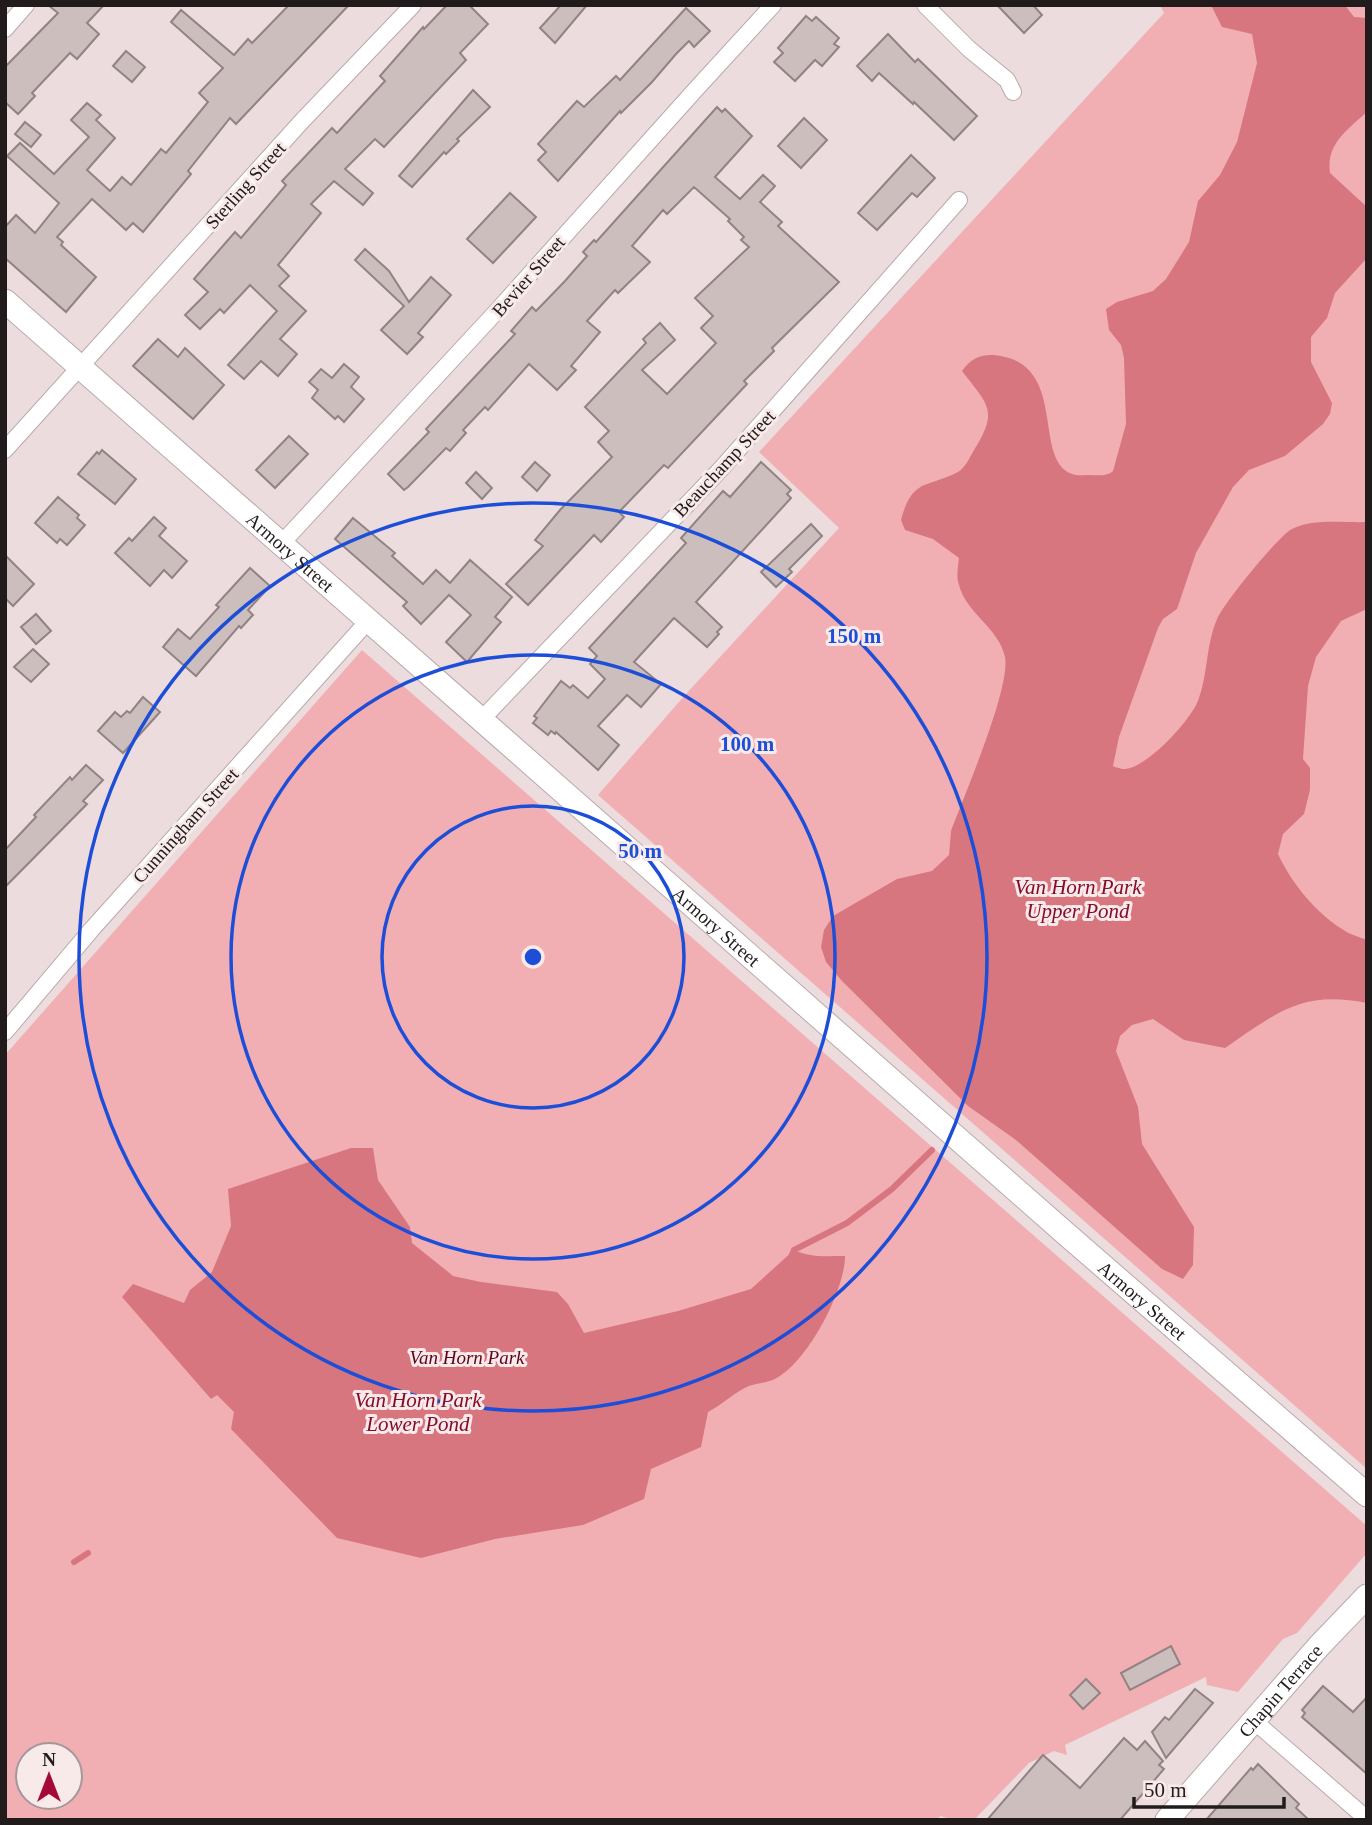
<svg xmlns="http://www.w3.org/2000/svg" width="1372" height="1825" viewBox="0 0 1372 1825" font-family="Georgia,serif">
<rect width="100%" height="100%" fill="#ecdcdd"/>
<g fill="#f2afb3" fill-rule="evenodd">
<path d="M1160,5H1367V1469L598,795L685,695L839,528L759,452L1164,13Z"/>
<path d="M362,650L1367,1526V1553L1297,1633L1283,1639L1238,1692L1207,1685L1206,1677L1065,1745L1067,1755L1054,1751L1029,1763L974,1820H952L941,1816L934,1820H5V1055ZM28,1755H70V1797H28Z"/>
</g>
<g fill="#d8767f">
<path d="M1211,5H1345L1354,17L1367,18V112C1347,130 1326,144 1330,173L1367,207V258L1335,293L1327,318L1311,337V362L1332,403L1330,414L1323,424L1285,456L1249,470L1233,487L1196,553L1177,609L1163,619L1158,628L1119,737L1113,766C1115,767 1122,769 1123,769C1146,770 1193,718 1199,698C1208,672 1206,644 1217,619C1223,604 1279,535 1292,529C1313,518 1344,523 1367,522V609L1341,621L1316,657L1308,686L1303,759L1310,768V790L1304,814L1283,834L1278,854C1291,882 1315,912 1342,929C1349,934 1359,937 1367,940V1003C1301,990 1277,1013 1225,1048L1184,1040L1153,1019L1132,1025L1120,1036L1116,1051L1138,1107L1142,1144L1194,1227L1193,1265L1183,1279L1162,1269L1016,1140L968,1106L842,981L826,962L821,947L824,930L833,916L897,879L932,871L949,855L951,831C964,796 1011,687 1005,657C999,628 966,613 959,585C956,577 958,567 959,558L933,539L905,530L901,520C912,478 927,488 958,472C965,468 970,457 974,450C999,410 988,405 962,371C970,359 980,354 994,355C1070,362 1031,459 1072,474C1076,476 1083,475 1088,475C1097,475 1106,477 1113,471L1126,424L1124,358L1121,345L1109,330L1106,309L1117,302L1153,291L1166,279L1189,242L1198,201L1220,175L1237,142L1257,63L1252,34L1222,27Z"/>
<path d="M351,1148H373L378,1180L410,1227L412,1243L447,1271L453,1276L481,1282L557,1292L568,1304L584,1333L678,1311L751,1289L794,1250C811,1258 827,1256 845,1256C845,1291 807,1363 775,1379C767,1383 757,1383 749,1386C736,1391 722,1405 708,1412L701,1447L651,1469L644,1499L583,1525L495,1539L421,1558L337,1538L231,1429L234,1412L217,1395L211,1399L122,1297L133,1284L184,1303L190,1290L212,1272L231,1226L228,1189Z"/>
</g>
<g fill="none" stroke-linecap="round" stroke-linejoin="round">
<g stroke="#d8767f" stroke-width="6">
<path d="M791,1257L794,1250L847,1223L892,1189L932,1150"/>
<path d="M74,1562L88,1553"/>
</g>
</g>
<g fill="#cdbebe" stroke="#918384" stroke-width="2">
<path d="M48,5H104L87,23L99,34L77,59L70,53L32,93L35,96L18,114L5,102V67L58,13Z"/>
<path d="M289,5H349L236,124L230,118L188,171L191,174L143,232L133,223L126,230L92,199L57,237L63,242L61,245L96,277L66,312L5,258V227L16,215L35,233L59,203L7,156L20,143L54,174L89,137L71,120L87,103L101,115L96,120L115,138L87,170L110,191L122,177L131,185L161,149L166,153L208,102L199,93L223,68L171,22L181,10L234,55L248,39L252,43Z"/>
<path d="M447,5H469L488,24L460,53L466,60L384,147L375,139L345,169L373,193L363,205L334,181L311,204L321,213L278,265L289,276L279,286L306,311L280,339L297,354L278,376L261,361L244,379L228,365L277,311L250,285L224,313L220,309L200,329L185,315L208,292L194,279L235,232L241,238L286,185L282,181L332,128L337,133L385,81L380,76L423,27L424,29Z"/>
<path d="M561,5H587L555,43L540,28Z"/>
<path d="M997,5H1033L1042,15L1024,33Z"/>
<path d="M686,8L710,31L694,47L689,41L676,54L652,82L621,113L620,111L558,181L538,160L546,152L538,144L577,101L584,107L616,76L620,80Z"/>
<path d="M806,16L812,21L816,17L839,38L834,44L839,47L822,66L815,60L795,81L774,62L783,53L778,48Z"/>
<path d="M888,34L915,62L918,59L977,116L954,140L914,102L913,104L879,73L872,81L857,66Z"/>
<path d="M126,51L145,67L132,82L113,66Z"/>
<path d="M473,90L490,107L457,139L459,141L446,154L444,152L412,187L399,176Z"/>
<path d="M717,107L722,112L725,109L752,136L715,177L740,199L763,175L775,186L760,202L782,222L778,226L839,282L772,348L774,351L744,381L747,384L668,468L664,465L619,512L624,517L601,542L594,535L528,605L506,584L543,546L535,540L560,510L612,457L598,442L609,431L585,407L646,343L643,339L660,323L675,340L642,370L667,394L716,343L701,328L713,316L695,298L749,247L741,240L744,237L728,221L730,219L694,187L667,214L663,210L632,246L650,262L618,293L615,290L587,321L600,332L571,366L576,370L557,390L529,364L488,410L485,407L463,430L466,433L450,451L446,448L408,487L404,490L388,474L429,432L426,429L515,334L511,331L532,307L536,311L565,281L587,256L583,252L594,240L596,242Z"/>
<path d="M804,118L827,140L801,168L778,146Z"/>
<path d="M25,122L41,135L31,147L15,134Z"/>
<path d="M911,155L935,178L917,197L912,193L877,230L858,213Z"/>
<path d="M510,193L536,217L493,263L467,239Z"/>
<path d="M365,249L389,271L409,302L431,277L451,295L418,333L423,337L407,354L381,330L404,306L355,260Z"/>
<path d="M158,339L178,357L185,348L224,385L193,419L133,366Z"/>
<path d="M344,364L359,377L351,387L364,399L344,422L338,416L335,419L312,398L318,390L309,382L321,369L332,378Z"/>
<path d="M289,436L308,454L275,488L256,470Z"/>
<path d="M102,450L136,479L115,504L78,474L97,452L99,454Z"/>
<path d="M535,462L550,475L537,491L522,477Z"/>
<path d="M761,462L791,490L787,494L791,498L696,602L722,627L717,632L719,634L707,647L674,618L634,662L661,684L641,707L627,695L598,726L619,745L598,770L556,732L555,734L551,731L548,735L533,723L537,718L534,716L561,681L570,688L573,685L588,698L605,679L590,664L597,656L589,648L686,543L681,538L723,491L730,497Z"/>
<path d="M476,472L492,488L482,499L466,483Z"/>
<path d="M58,497L79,515L77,518L85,525L67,545L60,539L57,543L35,523Z"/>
<path d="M154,517L166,528L159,536L187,561L172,578L164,570L150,586L115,553L129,538L132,541Z"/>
<path d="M353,518L395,553L392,556L423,584L436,570L450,583L470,560L512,597L495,617L501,622L467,662L446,642L471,615L449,595L421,624L403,606L407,602L335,539Z"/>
<path d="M811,524L822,536L789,569L792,572L776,587L761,572Z"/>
<path d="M5,555L34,584L13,606L5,598Z"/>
<path d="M250,568L270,586L248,610L253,615L241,628L239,626L196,676L163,647L178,629L190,639L219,607L216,605Z"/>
<path d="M36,614L51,631L36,644L21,627Z"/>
<path d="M33,649L49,664L31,682L14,667Z"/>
<path d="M143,697L160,712L123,753L98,731L115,712L121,717L127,711L130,713Z"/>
<path d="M86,765L103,780L83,801L87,804L5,887V850L36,817L34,815L70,777L72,780Z"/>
<path d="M1171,1646L1180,1664L1130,1690L1121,1673Z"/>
<path d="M1086,1679L1100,1693L1083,1709L1070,1695Z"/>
<path d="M1323,1686L1353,1712L1367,1697V1774L1302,1717L1305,1713L1302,1710Z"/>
<path d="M1195,1689L1213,1703L1166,1758L1152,1732L1165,1717L1169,1720Z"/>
<path d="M1124,1738L1137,1750L1145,1741L1163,1761L1159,1765L1164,1769L1120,1820H987L1043,1755L1080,1788Z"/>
<path d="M1258,1764L1299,1804L1296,1808L1309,1820H1206L1251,1768L1253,1770Z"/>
</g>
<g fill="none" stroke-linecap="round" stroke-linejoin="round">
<defs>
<g id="street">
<path d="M925,5L969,49L1007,80L1013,92"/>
<path d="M5,29L26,5"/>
<path d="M5,450L302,121L413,5"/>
<path d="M281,544L496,312L697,88L773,5"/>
<path d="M481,720L720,470L959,200"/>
<path d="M5,1032L92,929L368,621"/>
<path d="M1254,1721L1367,1819"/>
</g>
<g id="secondary">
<path id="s1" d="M5,301L1065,1233L1367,1495"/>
<path id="s2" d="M1167,1820L1319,1646L1367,1596"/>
</g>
</defs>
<use href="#street" stroke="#b8a9aa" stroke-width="18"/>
<use href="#secondary" stroke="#b8a9aa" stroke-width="25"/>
<use href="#street" stroke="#fff" stroke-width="16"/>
<use href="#secondary" stroke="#fff" stroke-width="23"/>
</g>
<g fill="none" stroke="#1d4ed8" stroke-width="3.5">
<circle cx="533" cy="957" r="151"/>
<circle cx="533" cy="957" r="302"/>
<circle cx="533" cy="957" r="454"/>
</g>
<g text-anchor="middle" stroke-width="6" stroke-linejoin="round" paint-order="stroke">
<g font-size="19" fill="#211b1c" stroke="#f9eaea">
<text transform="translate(245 185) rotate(-48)" y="7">Sterling Street</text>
<text transform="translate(528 276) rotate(-49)" y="7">Bevier Street</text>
<text transform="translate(724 463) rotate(-47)" y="7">Beauchamp Street</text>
<text dy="7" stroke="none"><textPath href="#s1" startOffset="380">Armory Street</textPath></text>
<text transform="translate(185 825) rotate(-48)" y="7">Cunningham Street</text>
<text dy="7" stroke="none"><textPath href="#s1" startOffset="947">Armory Street</textPath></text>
<text dy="7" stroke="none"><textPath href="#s1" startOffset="1514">Armory Street</textPath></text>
<text dy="7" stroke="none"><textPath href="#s2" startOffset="172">Chapin Terrace</textPath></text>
</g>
<g font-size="19" font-style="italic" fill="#5f031c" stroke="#f9eaea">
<text x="467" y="1364">Van Horn Park</text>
</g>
<g font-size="21" font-style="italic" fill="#860c2c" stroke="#f9eaea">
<text x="1078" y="894">Van Horn Park<tspan x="1078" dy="24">Upper Pond</tspan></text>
<text x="418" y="1407">Van Horn Park<tspan x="418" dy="24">Lower Pond</tspan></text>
</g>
</g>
<circle cx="533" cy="957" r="10" fill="#1d4ed8" stroke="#f9eaea" stroke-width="3.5"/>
<g font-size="21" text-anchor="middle" font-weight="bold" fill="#1d4ed8" stroke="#f9eaea" stroke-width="6" stroke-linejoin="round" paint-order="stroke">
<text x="854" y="643">150 m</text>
<text x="747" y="751">100 m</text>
<text x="640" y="858">50 m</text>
</g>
<rect width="1372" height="1825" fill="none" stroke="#211b1c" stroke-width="14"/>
<g transform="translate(49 1776)"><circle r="33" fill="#f9eaea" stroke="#a39798" stroke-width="2"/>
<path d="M0-5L12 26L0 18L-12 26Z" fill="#a50a37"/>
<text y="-10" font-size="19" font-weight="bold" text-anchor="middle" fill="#211b1c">N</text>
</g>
<path d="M1134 1797v10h150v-10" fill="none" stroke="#211b1c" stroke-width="3.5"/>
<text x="1144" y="1797" font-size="21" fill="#211b1c" stroke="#f9eaea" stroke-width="5" paint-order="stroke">50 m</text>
</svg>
